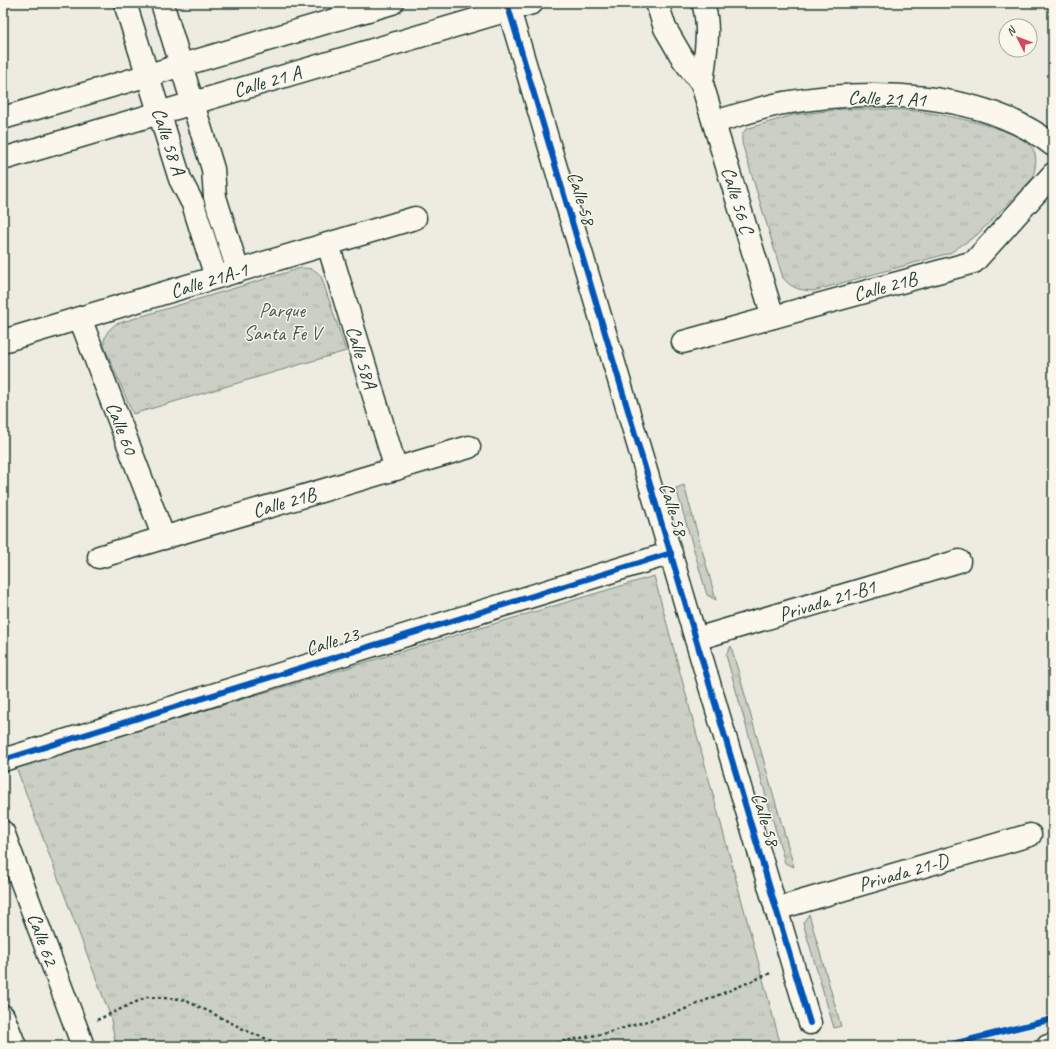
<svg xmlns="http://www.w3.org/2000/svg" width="1056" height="1049" viewBox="0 0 1056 1049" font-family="Caveat,sans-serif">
<defs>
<pattern id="grass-tufts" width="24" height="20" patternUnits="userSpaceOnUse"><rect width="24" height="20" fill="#cbcfc4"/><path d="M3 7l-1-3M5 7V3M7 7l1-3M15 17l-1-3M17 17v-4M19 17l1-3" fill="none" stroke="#aeb3a9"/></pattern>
</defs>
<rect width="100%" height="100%" fill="#eeece1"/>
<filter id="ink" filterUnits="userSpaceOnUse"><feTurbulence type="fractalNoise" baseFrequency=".025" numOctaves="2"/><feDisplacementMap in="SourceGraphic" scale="8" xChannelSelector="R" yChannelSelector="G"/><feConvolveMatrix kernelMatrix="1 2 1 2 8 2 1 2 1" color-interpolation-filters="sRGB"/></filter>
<g filter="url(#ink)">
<g fill="url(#grass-tufts)" stroke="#75867c">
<path d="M843,109C863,109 884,109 904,110C928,111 1021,127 1033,149C1038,158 1035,168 1033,178L977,235L950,253L813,291C799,290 793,289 783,278L742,143V135L746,129L793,115Z"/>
<path d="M301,268C311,268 315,269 321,276L346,351L133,414L104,346C104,335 107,331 116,324Z"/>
<path d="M684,485L716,600L707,595L676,488Z"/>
<path d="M654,576L781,1046H116L110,1015L16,767Z"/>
<path d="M731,646L794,867L785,863L726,655Z"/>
<path d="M809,914L841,1026L834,1028L803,923Z"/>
</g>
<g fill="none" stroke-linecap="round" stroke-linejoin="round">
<defs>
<g id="street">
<path d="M125,3L180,179L193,204L216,277"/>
<path d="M162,3L213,169L215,197L238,271"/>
<path d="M507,3L810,1023"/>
<path d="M657,3L665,28L683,59L702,84L773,317"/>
<path d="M702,84C705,57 711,28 703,3"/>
<path d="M714,122C737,116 761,107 784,103C869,88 982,90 1053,145"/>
<path d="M328,244L396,469"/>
<path d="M80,318L164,538"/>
<path d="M3,341L415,218"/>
<path d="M683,342L974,262L1053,174"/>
<path d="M99,557L469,447"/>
<path d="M696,639L959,561"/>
<path d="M3,760L671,553"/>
<path d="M776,909L1030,835"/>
</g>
<g id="secondary">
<path d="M3,118L392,3"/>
<path d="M3,159L532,3"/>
<path d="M3,832L83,1046"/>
<path d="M3,1016L15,1046"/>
</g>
<path id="primary" d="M1048,1046L1053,1045"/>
</defs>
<use href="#street" stroke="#1f3d34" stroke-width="25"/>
<use href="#secondary" stroke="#1f3d34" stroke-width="25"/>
<use href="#primary" stroke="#1f3d34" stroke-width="25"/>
<g stroke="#1f3d34" stroke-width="2.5" stroke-dasharray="3 3" stroke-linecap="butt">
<path d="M97,1020L147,997L182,999L208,1011L249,1032L284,1046"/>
<path d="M539,1046L607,1033L678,1012L771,973"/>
</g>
<use href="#street" stroke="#fbf7ec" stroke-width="22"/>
<use href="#secondary" stroke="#fbf7ec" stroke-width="22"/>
<use href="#primary" stroke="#fbf7ec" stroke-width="22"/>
<defs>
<g id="cycleway">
<path d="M507,3L810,1023"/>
<path d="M3,760L671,553"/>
<path d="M944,1046L1053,1019"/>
</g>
</defs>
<use href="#cycleway" stroke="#fbf7ec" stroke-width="8"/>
<use href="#cycleway" stroke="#0057b8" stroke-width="6"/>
</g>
</g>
<g text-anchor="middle" stroke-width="3" stroke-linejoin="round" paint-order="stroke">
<g font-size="20" fill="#1f3d34" stroke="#fbf7ec">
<text transform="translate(267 81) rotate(-16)" y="7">Calle 21 A</text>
<text transform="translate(887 98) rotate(2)" y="7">Calle 21 A1</text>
<text transform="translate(169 141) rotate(72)" y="7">Calle 58 A</text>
<text transform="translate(582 198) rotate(73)" y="7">Calle 58</text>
<text transform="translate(738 200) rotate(73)" y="7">Calle 56 C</text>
<text transform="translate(209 280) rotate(-17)" y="7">Calle 21A-1</text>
<text transform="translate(885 286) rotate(-15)" y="7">Calle 21B</text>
<text transform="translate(362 357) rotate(73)" y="7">Calle 58A</text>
<text transform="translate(122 428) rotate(69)" y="7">Calle 60</text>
<text transform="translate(284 502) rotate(-16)" y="7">Calle 21B</text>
<text transform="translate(674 509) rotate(73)" y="7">Calle 58</text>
<text transform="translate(827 600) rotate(-17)" y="7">Privada 21-B1</text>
<text transform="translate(332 641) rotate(-17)" y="7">Calle 23</text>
<text transform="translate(766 819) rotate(73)" y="7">Calle 58</text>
<text transform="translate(903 872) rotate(-16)" y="7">Privada 21-D</text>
<text transform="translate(43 939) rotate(70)" y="7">Calle 62</text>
</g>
<g font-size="20" fill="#415a51" stroke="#fbf7ec">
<text x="282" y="317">Parque<tspan x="282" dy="23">Santa Fe V</tspan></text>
</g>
</g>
<rect width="1056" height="1049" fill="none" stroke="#fbf7ec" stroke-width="16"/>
<rect x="8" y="8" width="1040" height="1033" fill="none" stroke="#1f3d34" stroke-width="1.5" filter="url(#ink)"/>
<g transform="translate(1018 38) rotate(312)"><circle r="19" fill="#fbf7ec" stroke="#a3ada2"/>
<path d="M0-3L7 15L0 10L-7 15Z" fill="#d1495b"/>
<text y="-6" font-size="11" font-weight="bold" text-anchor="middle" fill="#1f3d34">N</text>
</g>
</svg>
